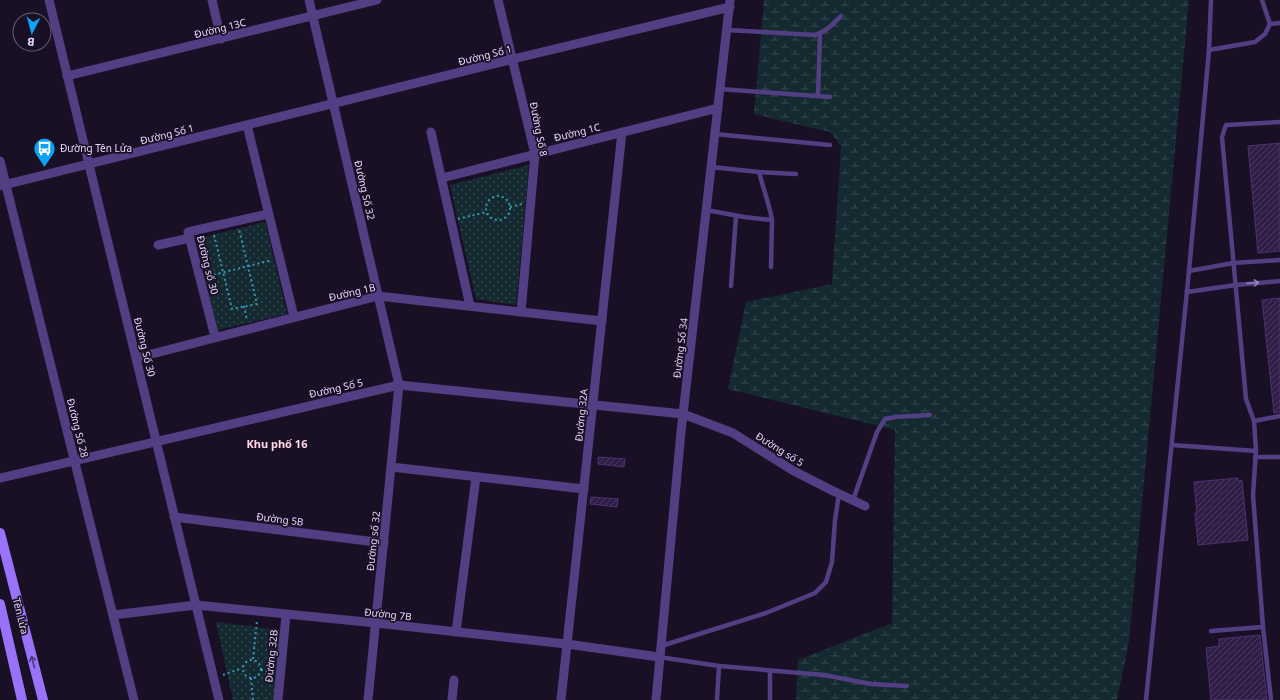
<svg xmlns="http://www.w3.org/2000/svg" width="1280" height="700" viewBox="0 0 1280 700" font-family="'Noto Sans',sans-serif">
<defs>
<pattern id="grass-dots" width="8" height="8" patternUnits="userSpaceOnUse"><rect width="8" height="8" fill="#142a30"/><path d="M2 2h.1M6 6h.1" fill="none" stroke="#36484f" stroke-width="1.8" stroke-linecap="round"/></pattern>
<pattern id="wetland-marsh" width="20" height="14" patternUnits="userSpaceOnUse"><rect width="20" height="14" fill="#142a30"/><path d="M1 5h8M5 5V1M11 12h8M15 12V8" fill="none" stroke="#36484f"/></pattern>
<pattern id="building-hatch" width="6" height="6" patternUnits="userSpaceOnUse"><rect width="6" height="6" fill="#301d46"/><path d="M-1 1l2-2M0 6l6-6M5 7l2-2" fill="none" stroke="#4e3d62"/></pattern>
</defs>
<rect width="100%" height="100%" fill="#1a1026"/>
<g fill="url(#grass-dots)">
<path d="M529,165L516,305L476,299L450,185Z"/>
<path d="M265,222L287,314L218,330L196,239Z"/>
<path d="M216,622L281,630L276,700H233Z"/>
</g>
<path fill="url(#wetland-marsh)" d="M764,0H1189L1129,641L1117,700H796L798,660L892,623L895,430L728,389L746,302L832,284L841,146L830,132L754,114Z"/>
<g fill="url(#building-hatch)" stroke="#4e3071">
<path d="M1280,143V251L1258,253L1248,146Z"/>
<path d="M1280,298V412L1274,413L1262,300Z"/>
<path d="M598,457L625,459L624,467L598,464Z"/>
<path d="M1238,478V481L1242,480L1248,540L1198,545L1195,513H1197L1194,482Z"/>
<path d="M591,497L618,499L617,507L590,504Z"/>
<path d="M1260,635L1267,700H1211L1206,648L1219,646V639Z"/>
</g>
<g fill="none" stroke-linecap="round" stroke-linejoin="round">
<g stroke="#359bb4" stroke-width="2" stroke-dasharray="2 3" stroke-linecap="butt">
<circle cx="498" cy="208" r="12"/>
<path d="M510,207L522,204"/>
<path d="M458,219L486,212"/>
<path d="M214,235L232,309L257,304L239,229"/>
<path d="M209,276L272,260"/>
<path d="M244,306L247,320"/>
<path d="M253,659L257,621"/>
<circle cx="252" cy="669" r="9"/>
<path d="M261,670L272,672"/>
<path d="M223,675L242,668"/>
<path d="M251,678L253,700"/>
</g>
<g stroke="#523e83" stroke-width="4.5">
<path d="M1262,0L1270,24"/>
<path d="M727,30L815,35C826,32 833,24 841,16"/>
<path d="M1209,50L1255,42L1265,34L1270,24L1280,23"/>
<path d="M720,89L830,97"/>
<path d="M818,96L820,34"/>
<path d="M715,134L830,145"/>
<path d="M711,167L759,172L796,174"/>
<path d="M759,172C763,188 769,203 772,220"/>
<path d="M706,210L744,217L772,220L771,267"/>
<path d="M1189,271L1233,263L1280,260"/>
<path d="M731,286L736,216"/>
<path d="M1187,292L1236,285L1280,281"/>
<path d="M1254,421L1280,416"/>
<path d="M1172,445L1256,451"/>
<path d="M1255,457H1280"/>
<path d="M853,500L877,432L885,419L895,417L930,415"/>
<path d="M1211,631L1263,627"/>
<path d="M661,646L766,613L815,593L826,582L832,562L835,520L839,494"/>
<path d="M659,657L719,666L824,675L871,684L907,686"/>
<path d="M717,700L719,666"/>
<path d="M770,700V671"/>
<path d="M1146,700L1189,271L1209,50L1211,0"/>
<path d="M1271,700L1263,627L1253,495L1256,451L1254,421L1246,399L1222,137L1226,125L1280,122"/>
</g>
<g stroke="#523e83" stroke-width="9">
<path d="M49,0L219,700"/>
<path d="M212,0L221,39"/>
<path d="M309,0L399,385L368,700"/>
<path d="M498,0L535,154L521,312"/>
<path d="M67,76L377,0"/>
<path d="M247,125L294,317"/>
<path d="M431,132L470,306"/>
<path d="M0,161L134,700"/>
<path d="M442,178L718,108"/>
<path d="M0,186L513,59L730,7"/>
<path d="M158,245L190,238"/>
<path d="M215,337L188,232L268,214"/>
<path d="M136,358L378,296L602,321"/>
<path d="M391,467L584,489"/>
<path d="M0,478L399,385L683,414L733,433L792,470L831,490L865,506"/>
<path d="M174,517L384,543"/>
<path d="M113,615L196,605L376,623L567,644L659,657"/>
<path d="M456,632L476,477"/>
<path d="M278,700L286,615"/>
<path d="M452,700L454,680"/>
<path d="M561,700L622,132"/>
<path d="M656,700L681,432L730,0"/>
</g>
<g stroke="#9873f9" stroke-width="10">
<path d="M0,533L43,700"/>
<path d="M0,604L22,700"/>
</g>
</g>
<defs><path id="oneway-shaft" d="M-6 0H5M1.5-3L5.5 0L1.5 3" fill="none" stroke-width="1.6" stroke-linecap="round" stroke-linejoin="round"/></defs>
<use stroke="#9483ba" href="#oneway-shaft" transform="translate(1253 283) rotate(-5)"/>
<use stroke="#4c387a" href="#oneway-shaft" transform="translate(33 662) rotate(-104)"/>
<defs>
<symbol id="bus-pin" viewBox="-11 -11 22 30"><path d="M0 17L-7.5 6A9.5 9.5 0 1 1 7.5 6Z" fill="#0ca2f5" stroke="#1a1026"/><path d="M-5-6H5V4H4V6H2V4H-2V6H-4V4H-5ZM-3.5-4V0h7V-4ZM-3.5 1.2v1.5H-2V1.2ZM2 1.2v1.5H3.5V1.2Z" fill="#fff"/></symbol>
</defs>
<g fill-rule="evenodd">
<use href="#bus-pin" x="32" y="136" width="25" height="34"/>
</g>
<g text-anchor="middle" stroke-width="3.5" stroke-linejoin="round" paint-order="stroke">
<g font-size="10" fill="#e5d7fd" stroke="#1a1026">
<text transform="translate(220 28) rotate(-14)" y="4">Đường 13C</text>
<text transform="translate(485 55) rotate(-14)" y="4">Đường Số 1</text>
<text transform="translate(539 129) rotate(79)" y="4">Đường Số 8</text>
<text transform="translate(577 132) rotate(-14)" y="4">Đường 1C</text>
<text transform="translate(167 134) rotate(-14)" y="4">Đường Số 1</text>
<text transform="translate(365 190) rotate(77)" y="4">Đường Số 32</text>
<text transform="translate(208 265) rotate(76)" y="4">Đường số 30</text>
<text transform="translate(352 292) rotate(-13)" y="4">Đường 1B</text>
<text transform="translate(145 347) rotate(76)" y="4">Đường Số 30</text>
<text transform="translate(680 348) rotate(-83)" y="4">Đường Số 34</text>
<text transform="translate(336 388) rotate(-13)" y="4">Đường Số 5</text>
<text transform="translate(581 415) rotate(-84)" y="4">Đường 32A</text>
<text transform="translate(78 428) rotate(76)" y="4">Đường Số 28</text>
<text transform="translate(780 449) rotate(32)" y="4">Đường số 5</text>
<text transform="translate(280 519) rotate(7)" y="4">Đường 5B</text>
<text transform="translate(373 541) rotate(-84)" y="4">Đường số 32</text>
<text transform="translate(388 614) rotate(6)" y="4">Đường 7B</text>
<text transform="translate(21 616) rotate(76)" y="4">Tên Lửa</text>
<text transform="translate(271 656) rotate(-84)" y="4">Đường 32B</text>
</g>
<g font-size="10" fill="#e5d7fd" stroke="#1a1026" text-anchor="start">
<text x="60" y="152">Đường Tên Lửa</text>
</g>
<g font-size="11" font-weight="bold" fill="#fdd9e7" stroke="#1a1026">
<text x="277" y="448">Khu phố 16</text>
</g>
</g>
<g transform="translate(32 32) rotate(186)"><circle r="19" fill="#1a1026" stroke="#6b607c"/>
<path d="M0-3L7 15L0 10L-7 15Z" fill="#0ca2f5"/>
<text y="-6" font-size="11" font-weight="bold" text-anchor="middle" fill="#e5d7fd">B</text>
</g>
</svg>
